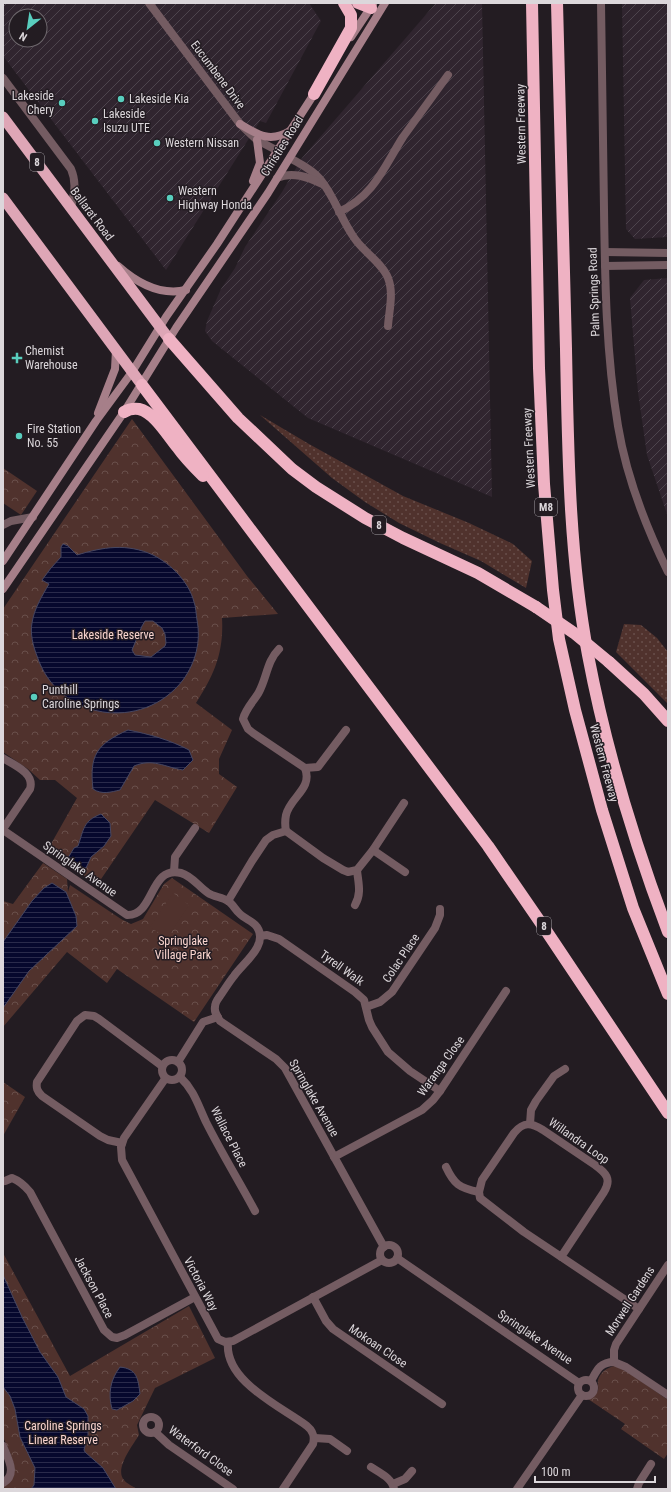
<svg xmlns="http://www.w3.org/2000/svg" width="671" height="1492" viewBox="0 0 671 1492" font-family="'Roboto Condensed',sans-serif">
<defs>
<pattern id="industrial-furrows" width="10" height="10" patternUnits="userSpaceOnUse"><rect width="10" height="10" fill="#30252f"/><path d="M-1 1l2-2M0 10L10 0M9 11l2-2" fill="none" stroke="#4d444d"/></pattern>
<pattern id="grass-dots" width="8" height="8" patternUnits="userSpaceOnUse"><rect width="8" height="8" fill="#50322d"/><path d="M2 2h.1M6 6h.1" fill="none" stroke="#694f4b" stroke-width="1.8" stroke-linecap="round"/></pattern>
<pattern id="park-crowns" width="20" height="18" patternUnits="userSpaceOnUse"><rect width="20" height="18" fill="#50322d"/><path d="M2 6a3 3 0 1 1 6 0M12 15a3 3 0 1 1 6 0" fill="none" stroke="#694f4b"/></pattern>
<pattern id="water-rules" width="6" height="5" patternUnits="userSpaceOnUse"><rect width="6" height="5" fill="#06082d"/><path d="M0 2.5h6" fill="none" stroke="#2a2b4b"/></pattern>
</defs>
<rect width="100%" height="100%" fill="#231c22"/>
<g fill="url(#industrial-furrows)" fill-rule="evenodd">
<path d="M3,3H309L321,21L266,123L260,121L166,270L3,56ZM16,16H40V40H16Z"/>
<path d="M436,3H482L492,497L308,418L212,341L205,331L207,321L221,289L235,268L245,247L282,192L302,158Z"/>
<path d="M622,3H668V237L635,239L626,229Z"/>
<path d="M668,278V517L647,455L638,392L630,298L644,280Z"/>
</g>
<g fill="url(#grass-dots)">
<path d="M260,415L309,444L403,496L469,523L513,544L532,561L526,588L481,561L440,543L399,523L365,502L332,478Z"/>
<path d="M624,624L641,625L657,638L668,652V704L616,652Z"/>
</g>
<g fill="url(#park-crowns)">
<path d="M132,419L247,576L278,614L222,618C224,653 214,675 196,703L232,730L219,759V774L237,787L209,833L155,800L97,885L47,851L77,798L55,780H40L28,769L3,752V609Z"/>
<path d="M3,468L37,491L21,515L3,503Z"/>
<path d="M43,863L67,879L68,892L70,885L121,919L131,924L143,919L164,884L172,878L253,934L194,1022L117,969L107,983L67,952L3,1027V901L13,904Z"/>
<path d="M3,1082L25,1097L3,1136Z"/>
<path d="M3,1253L70,1376L189,1306L215,1358L155,1388L137,1425L139,1435C133,1445 114,1469 124,1480C127,1484 133,1486 137,1489H3V1487C24,1475 10,1453 3,1437Z"/>
<path d="M615,1366L629,1373L668,1400V1453L664,1459L621,1429L625,1424L588,1399C592,1397 596,1395 598,1390C599,1387 597,1384 598,1380C600,1373 607,1367 615,1366Z"/>
</g>
<path fill="#50322d" d="M173,893L189,905L167,938L150,927Z"/>
<g fill="url(#water-rules)" stroke="#464661" fill-rule="evenodd">
<path d="M63,544L68,546L77,555C103,547 127,543 153,555C171,564 189,582 194,602C196,607 196,614 197,620C201,641 196,662 183,680C142,733 58,720 37,656C33,646 30,633 32,623C34,609 42,596 49,584L42,580L51,568L61,557V547ZM145,621H153L162,628L165,634L166,643L165,646L151,657L135,655L132,650L142,626Z"/>
<path d="M128,730C149,734 170,740 189,750L193,760L183,770C164,767 153,758 134,766L120,790C111,792 102,795 93,789C89,755 97,744 128,730Z"/>
<path d="M101,814L110,823L111,836L104,846L91,857L86,868L77,869L71,864L68,858L74,848L78,846C84,829 83,821 101,814Z"/>
<path d="M52,883L66,892L76,916L77,926L29,971L3,1008V942L32,901L44,888Z"/>
<path d="M3,1275L22,1317L40,1352L58,1377L66,1397L84,1409L88,1416V1435L84,1450L85,1452L103,1468L116,1489H31L34,1485L35,1468L20,1437L15,1409L10,1396L3,1387Z"/>
<path d="M120,1367C137,1369 138,1378 140,1394L133,1401L117,1410L112,1409C108,1394 110,1380 120,1367Z"/>
</g>
<g fill="none" stroke-linecap="round" stroke-linejoin="round">
<g stroke="#745c62" stroke-width="8">
<path d="M149,3L240,124L257,140L278,151"/>
<path d="M601,3C602,72 603,140 604,209C605,281 606,354 618,426C626,475 646,527 668,572"/>
<path d="M3,78L71,169C77,183 74,194 71,208"/>
<path d="M290,158C300,164 312,169 320,179C335,197 341,220 355,239C364,252 383,264 388,278C394,293 389,311 388,326"/>
<path d="M277,178C292,171 308,177 322,184"/>
<path d="M339,212C374,196 384,167 403,137C418,116 433,96 448,75"/>
<path d="M605,252L668,253"/>
<path d="M605,266L668,265"/>
<path d="M3,525L11,521L33,517"/>
<path d="M3,758C14,765 35,773 30,789L3,829"/>
<path d="M305,768L318,767L346,730"/>
<path d="M3,830L127,915C155,916 149,865 181,873C192,876 199,887 208,893C214,897 222,897 228,901C233,904 235,910 240,914C245,919 253,921 257,927C269,945 243,963 234,976C229,982 225,989 220,996C218,999 215,1002 215,1007C214,1012 217,1016 220,1021L276,1059L285,1068L384,1247"/>
<path d="M286,831L323,858L343,870L348,872L357,870L373,850L404,803"/>
<path d="M373,850L405,872"/>
<path d="M174,872L175,857L195,828"/>
<path d="M228,901L252,861L266,840L273,835L286,831C285,826 285,820 286,815C290,797 313,789 305,768L253,733L248,729L243,719C246,708 254,701 259,692C267,677 267,661 279,649"/>
<path d="M355,905C362,893 358,882 357,870"/>
<path d="M260,936L267,935L279,939L355,992L364,1000L369,1020L372,1027L388,1052L410,1071L440,1091"/>
<path d="M366,1007L380,1002L392,992L435,928L440,915V909"/>
<circle cx="172" cy="1070" r="10"/>
<path d="M178,1062L203,1022L218,1017"/>
<path d="M180,1077C194,1090 198,1105 206,1122C221,1152 239,1181 255,1211"/>
<path d="M165,1079L124,1138L121,1147L122,1160L218,1339L225,1342L233,1341L382,1260"/>
<path d="M530,1124L531,1110L536,1101L554,1076L565,1069"/>
<path d="M122,1143L108,1140L100,1136L42,1096C37,1091 36,1088 37,1082L77,1021L85,1015L94,1016L99,1019L162,1066"/>
<path d="M334,1157L422,1110L433,1100L440,1091L506,991"/>
<path d="M446,1167C454,1184 459,1188 479,1192"/>
<path d="M5,1181L12,1178C20,1181 25,1186 30,1192L104,1330L112,1337L117,1338L125,1335L195,1297"/>
<circle cx="389" cy="1254" r="9"/>
<path d="M561,1257L604,1192C612,1179 606,1173 595,1165L543,1130C531,1123 524,1121 514,1133L482,1180L479,1192L480,1198L524,1232L639,1309"/>
<path d="M397,1258L579,1383"/>
<path d="M313,1297L326,1321L333,1329L442,1404"/>
<path d="M228,1342C224,1381 280,1406 307,1426C313,1431 315,1436 313,1444L283,1489"/>
<path d="M614,1362L626,1367L668,1395"/>
<circle cx="586" cy="1388" r="8"/>
<path d="M591,1381C597,1370 600,1362 614,1362V1350L616,1344L668,1265"/>
<circle cx="151" cy="1425" r="8"/>
<path d="M155,1432L169,1445L233,1489"/>
<path d="M315,1438L330,1439L347,1451"/>
<path d="M3,1446C8,1459 18,1474 3,1483"/>
<path d="M371,1467C380,1473 392,1478 394,1489"/>
<path d="M393,1484L405,1479L412,1471"/>
<path d="M517,1489L582,1395"/>
<path d="M637,1489L639,1483L651,1464"/>
</g>
<g stroke="#a67f89" stroke-width="8">
<path d="M351,37L373,4"/>
<path d="M240,124C258,135 270,143 290,131"/>
<path d="M253,181L260,163L257,140"/>
<path d="M118,266C137,283 160,296 186,290"/>
<path d="M98,413L115,369L116,350"/>
<path d="M3,561L96,421L132,372L166,317L217,244L316,91"/>
<path d="M3,589L124,412L176,328L268,193L385,3"/>
</g>
<g stroke="#dea6b6" stroke-width="11">
<path d="M3,117L169,339"/>
<path d="M3,198L142,385"/>
</g>
<g stroke="#efb2c3" stroke-width="12">
<path d="M358,3L371,8"/>
<path d="M532,3L539,368L544,484L553,590L559,639L575,710L602,810L633,908L668,994"/>
<path d="M557,3C560,118 563,233 566,349C568,451 569,554 588,655C606,750 634,842 668,932"/>
<path d="M314,94L351,28V15L344,3"/>
<path d="M169,339L238,418L292,469L316,487L365,518L403,538L478,573L536,607"/>
<path d="M142,385L488,846L545,929L668,1113"/>
<path d="M124,412C129,409 133,408 139,409C154,412 168,436 178,448C185,458 194,467 203,476"/>
<path d="M609,662L644,694L668,721"/>
</g>
<path stroke="#efb2c3" stroke-width="12" d="M536,607L574,633L609,662"/>
</g>
<g fill="#59cebe" stroke="#231c22" stroke-width="1.5">
<circle cx="121" cy="99" r="4"/>
<circle cx="62" cy="103" r="4"/>
<circle cx="95" cy="121" r="4"/>
<circle cx="157" cy="143" r="4"/>
<circle cx="170" cy="198" r="4"/>
<path d="M15 352h4v4h4v4h-4v4h-4v-4h-4v-4h4z"/>
<circle cx="19" cy="436" r="4"/>
<circle cx="34" cy="697" r="4"/>
</g>
<g text-anchor="middle" stroke-width="3" stroke-linejoin="round" paint-order="stroke">
<g fill="#231c22" stroke="#a49fa4" stroke-width="1">
<rect x="30" y="153" width="14" height="18" rx="3"/>
<rect x="535" y="498" width="22" height="18" rx="3"/>
<rect x="372" y="516" width="14" height="18" rx="3"/>
<rect x="537" y="917" width="14" height="18" rx="3"/>
</g>
<g font-size="11" font-weight="bold" fill="#dcd7db">
<text x="37" y="166">8</text>
<text x="546" y="511">M8</text>
<text x="379" y="529">8</text>
<text x="544" y="930">8</text>
</g>
<g font-size="12" fill="#dcd7db" stroke="#231c22">
<text transform="translate(218 75) rotate(53)" y="4">Eucumbene Drive</text>
<text transform="translate(521 124) rotate(-91)" y="4">Western Freeway</text>
<text transform="translate(282 146) rotate(-58)" y="4">Christies Road</text>
<text transform="translate(92 214) rotate(53)" y="4">Ballarat Road</text>
<text transform="translate(594 292) rotate(-92)" y="4">Palm Springs Road</text>
<text transform="translate(529 448) rotate(-93)" y="4">Western Freeway</text>
<text transform="translate(604 763) rotate(75)" y="4">Western Freeway</text>
<text transform="translate(80 869) rotate(35)" y="4">Springlake Avenue</text>
<text transform="translate(401 958) rotate(-56)" y="4">Colac Place</text>
<text transform="translate(342 968) rotate(36)" y="4">Tyrell Walk</text>
<text transform="translate(441 1066) rotate(-54)" y="4">Waranga Close</text>
<text transform="translate(314 1098) rotate(60)" y="4">Springlake Avenue</text>
<text transform="translate(229 1137) rotate(63)" y="4">Wallace Place</text>
<text transform="translate(579 1141) rotate(35)" y="4">Willandra Loop</text>
<text transform="translate(201 1284) rotate(62)" y="4">Victoria Way</text>
<text transform="translate(94 1287) rotate(62)" y="4">Jackson Place</text>
<text transform="translate(630 1301) rotate(-57)" y="4">Morwell Gardens</text>
<text transform="translate(535 1337) rotate(34)" y="4">Springlake Avenue</text>
<text transform="translate(378 1346) rotate(34)" y="4">Mokoan Close</text>
<text transform="translate(201 1451) rotate(36)" y="4">Waterford Close</text>
</g>
<g font-size="12" fill="#dcd7db" stroke="#231c22" text-anchor="start">
<text x="54" y="100" text-anchor="end">Lakeside<tspan x="54" dy="14">Chery</tspan></text>
<text x="129" y="103">Lakeside Kia</text>
<text x="103" y="118">Lakeside<tspan x="103" dy="14">Isuzu UTE</tspan></text>
<text x="165" y="147">Western Nissan</text>
<text x="178" y="195">Western<tspan x="178" dy="14">Highway Honda</tspan></text>
<text x="25" y="355">Chemist<tspan x="25" dy="14">Warehouse</tspan></text>
<text x="27" y="433">Fire Station<tspan x="27" dy="14">No. 55</tspan></text>
<text x="42" y="694">Punthill<tspan x="42" dy="14">Caroline Springs</tspan></text>
</g>
<g font-size="12" fill="#f9d4ce" stroke="#231c22">
<text x="113" y="639">Lakeside Reserve</text>
<text x="183" y="945">Springlake<tspan x="183" dy="14">Village Park</tspan></text>
<text x="63" y="1430">Caroline Springs<tspan x="63" dy="14">Linear Reserve</tspan></text>
</g>
</g>
<rect width="671" height="1492" fill="none" stroke="#dcd7db" stroke-width="8"/>
<g transform="translate(28 28) rotate(210)"><circle r="19" fill="#231c22" stroke="#6d676c"/>
<path d="M0-3L7 15L0 10L-7 15Z" fill="#59cebe"/>
<text y="-6" font-size="11" font-weight="bold" text-anchor="middle" fill="#dcd7db">N</text>
</g>
<path d="M535 1476v6h120v-6" fill="none" stroke="#dcd7db" stroke-width="2"/>
<text x="541" y="1476" font-size="12" fill="#dcd7db" stroke="#231c22" stroke-width="3" paint-order="stroke">100 m</text>
</svg>
